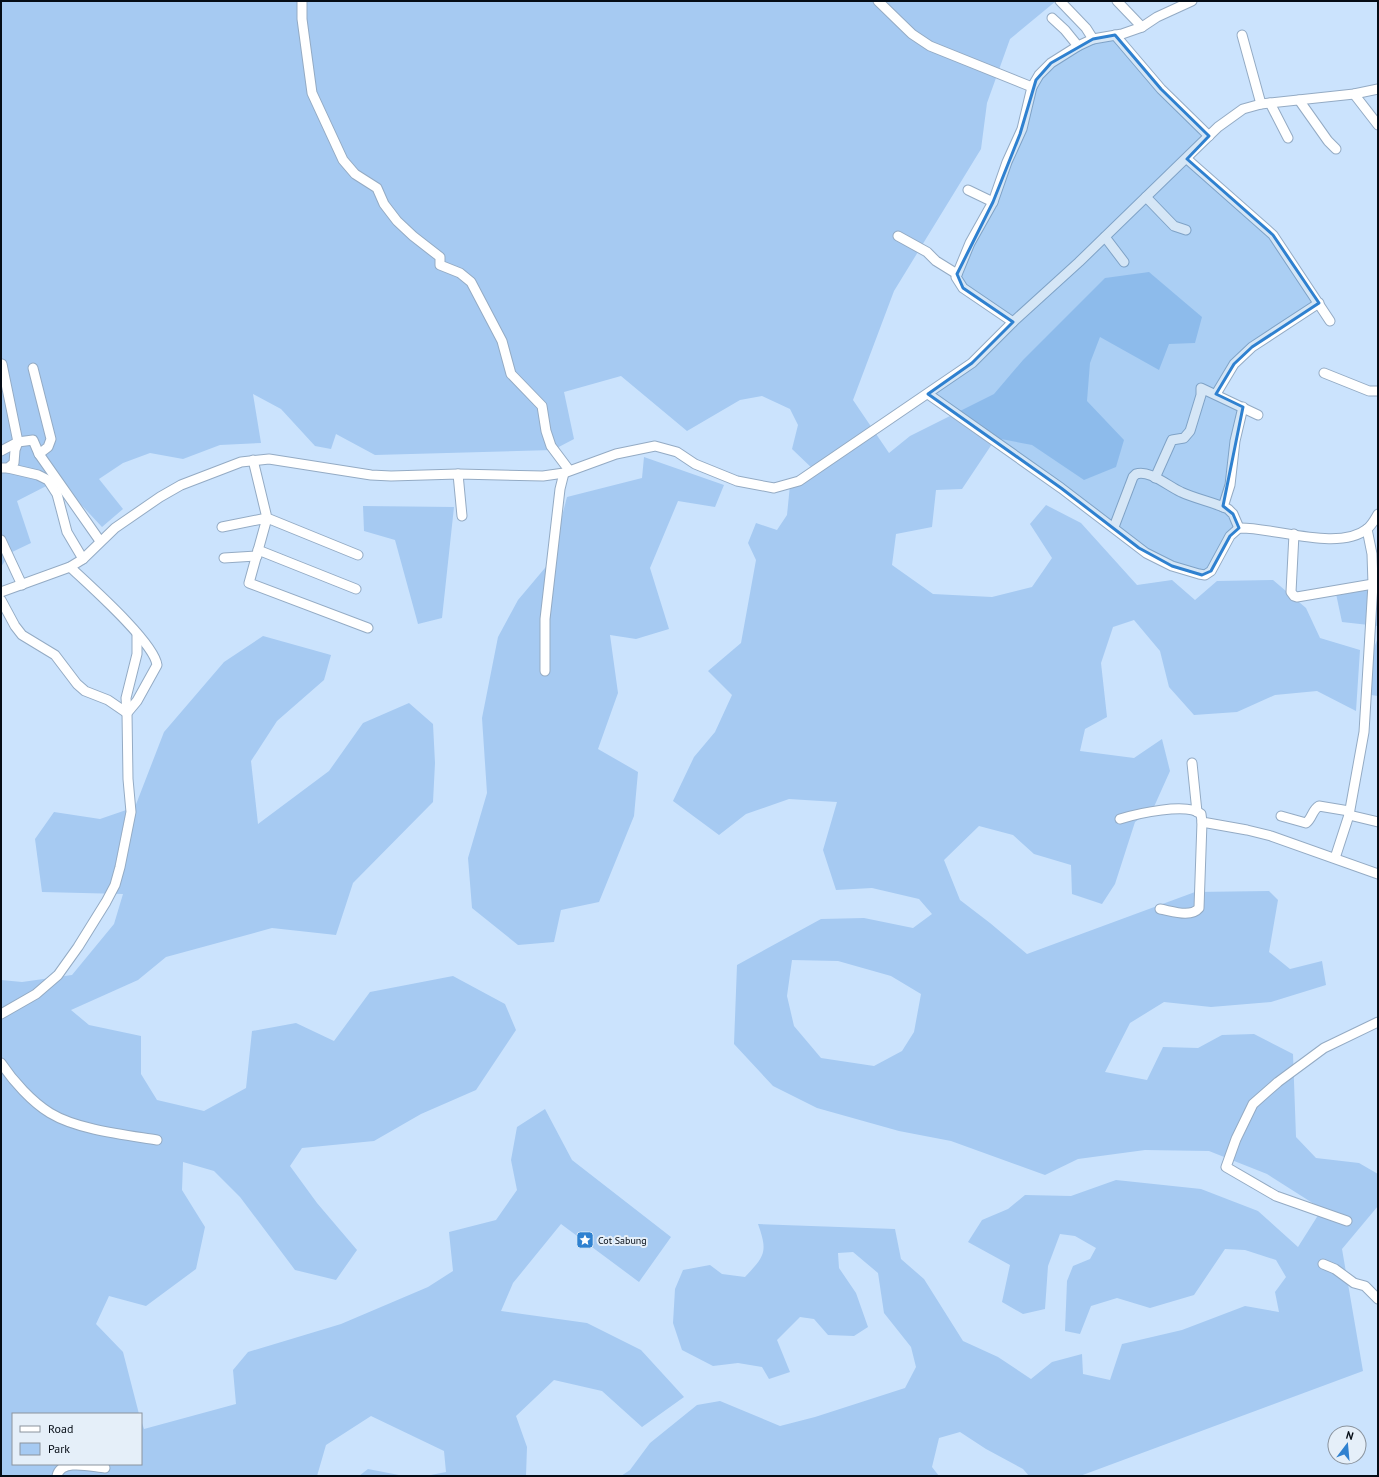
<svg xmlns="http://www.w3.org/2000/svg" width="1379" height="1477" viewBox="0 0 1379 1477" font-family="'PT Sans',sans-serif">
<rect width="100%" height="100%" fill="#cbe3fd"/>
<g fill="#a6caf2" fill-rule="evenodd">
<path d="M1,1H1056L1010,39L987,103L981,149L894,291L853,400L889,453L910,436L994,394L1023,360L1105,278L1149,272L1202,317L1195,343L1169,344L1159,370L1100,337L1090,363L1087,401L1124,440L1116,467L1084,480L1032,445L996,438L962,489L936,490L932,527L896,534L892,565L933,594L992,597L1032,587L1052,558L1030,524L1046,505L1081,523L1137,585L1172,580L1195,600L1217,581L1273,580L1306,608L1320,638L1360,650L1356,711L1317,691L1275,695L1237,712L1194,715L1169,687L1160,651L1134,620L1113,627L1101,663L1107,717L1085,729L1080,751L1134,758L1162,739L1170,771L1153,809L1135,822L1115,884L1102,904L1072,894L1071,865L1034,854L1013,835L979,826L944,860L960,900L990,923L1027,954L1195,892L1269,891L1278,900L1269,952L1290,969L1322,961L1326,985L1271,1002L1211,1007L1164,1002L1130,1023L1105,1072L1147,1080L1163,1047L1198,1048L1222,1035L1254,1034L1293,1054L1296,1137L1316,1158L1359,1163L1378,1174V1206L1342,1249L1363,1371L1080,1476H1029L1023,1469L986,1449L960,1432L939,1438L932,1467L939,1476H621L630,1470L650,1443L697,1405L720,1401L780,1426L815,1417L905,1388L916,1367L911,1347L884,1313L878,1273L853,1252L838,1253L839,1268L856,1293L868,1327L854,1336L828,1335L814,1319L800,1317L777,1340L790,1372L769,1379L762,1367L738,1363L713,1366L682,1350L673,1323L675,1289L683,1270L710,1265L722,1274L745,1277C765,1256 768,1252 758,1224L895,1229L901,1259L924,1279L963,1341L998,1357L1031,1379L1052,1362L1082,1354L1083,1374L1110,1380L1122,1344L1182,1330L1245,1306L1279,1312L1275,1292L1286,1277L1276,1260L1245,1250L1225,1249L1194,1295L1150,1308L1117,1298L1091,1306L1080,1334L1065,1331L1067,1281L1073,1266L1090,1259L1096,1248L1075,1236L1060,1234L1048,1266L1045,1309L1023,1314L1002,1302L1010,1265L968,1242L982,1220L1008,1209L1025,1195L1071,1196L1116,1180L1201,1189L1258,1211L1298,1247L1322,1209L1267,1174L1209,1151L1145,1150L1078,1159L1045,1175L951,1141L899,1131L817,1108L773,1086L734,1044L737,965L821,919L864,918L913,928L932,914L919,899L872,888L836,890L823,850L837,802L789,799L746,814L719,835L673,801L694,757L715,732L732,695L708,671L741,643L756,560L748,543L756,523L777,530L787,515L790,485L815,471L792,449L798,425L790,409L762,396L740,400L687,431L621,376L564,392L574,439L553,450L375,455L336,434L331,449L315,446L281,409L253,394L261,443L220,445L183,459L150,453L123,463L99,479L123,509L102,527L58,480L17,501L31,543L10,553L1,567ZM792,960L838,961L891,976L921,994L914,1032L902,1051L874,1066L821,1058L794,1026L787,996Z"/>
<path d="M644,457L724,485L715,507L678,501L650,568L669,629L636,639L610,635L618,693L598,749L638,772L634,816L599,902L561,910L554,942L518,945L472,908L468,858L487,793L482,718L498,637L518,600L550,562L567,497L642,478Z"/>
<path d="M363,506L454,507L442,618L418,624L395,540L364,531Z"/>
<path d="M1378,580V626L1342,622L1335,589Z"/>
<path d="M263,636L331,655L324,680L277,721L251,761L258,824L329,771L363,723L409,703L433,724L435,763L433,802L353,883L336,935L272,928L166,957L138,980L71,1010L89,1025L141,1036V1074L157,1100L204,1111L246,1088L252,1031L296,1023L334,1041L370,992L453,976L505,1004L516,1030L476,1090L421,1114L374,1141L302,1148L290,1166L317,1203L357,1250L336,1280L295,1270L240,1197L214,1171L183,1162L182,1190L205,1227L196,1269L146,1306L109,1296L96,1324L123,1352L139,1414H13V1464H141V1420L144,1429L236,1404L233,1370L248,1352L341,1324L428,1287L453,1271L449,1232L496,1220L517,1190L511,1160L517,1127L545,1109L572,1160L671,1237L639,1282L561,1224L513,1283L501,1311L587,1323L641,1350L684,1397L642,1427L602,1391L554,1380L516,1416L527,1447L526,1476H426L446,1472L444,1451L371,1416L326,1445L317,1476H1V980L22,982L72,975L114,924L123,894L42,892L35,839L54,812L100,819L135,807L164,732L224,662Z"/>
<path d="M1378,637V696L1371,695L1372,654Z"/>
<path d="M368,1469L404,1476H359Z"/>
</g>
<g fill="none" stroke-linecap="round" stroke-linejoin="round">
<defs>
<g id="minor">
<path d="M302,1V19L312,93L343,160L355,174L377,188L384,204L397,221L413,236L440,257V265L460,273L471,282L502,341L511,374L542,406L546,431L551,446L569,470"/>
<path d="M878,1L912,34L930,46L1032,87"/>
<path d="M1060,1L1086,28L1093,39"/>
<path d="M1117,1L1142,27"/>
<path d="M1052,18L1065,30L1078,46"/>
<path d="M1115,35L1161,89L1209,136"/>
<path d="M1242,35L1261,104"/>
<path d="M1354,94L1378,125"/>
<path d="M1299,100L1328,141L1336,149"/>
<path d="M1270,103L1288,138"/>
<path d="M1187,159L1273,235L1330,321"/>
<path d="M968,190L993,202"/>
<path d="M1146,197L1174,226L1186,230"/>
<path d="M898,236L927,252L936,261L957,274"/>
<path d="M1105,237L1124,262"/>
<path d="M1013,322L963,288L956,277L970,243L993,202L1007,162L1022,129L1032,87L1039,75L1051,63L1078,46L1093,39L1122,34L1142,27L1157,17L1192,1"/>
<path d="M33,368L51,439L48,447L39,454"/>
<path d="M1324,373L1369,391H1378"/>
<path d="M928,394L1061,488L1146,553L1172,566L1199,574L1205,575L1211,571L1230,536L1239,528C1274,527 1338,552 1367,529C1372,525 1375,519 1378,514"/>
<path d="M1216,394L1234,364L1252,347L1319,303"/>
<path d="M1,451L18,442L33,440L39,454L100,541"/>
<path d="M253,460L267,518L358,555"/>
<path d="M1,468H8L14,463L15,450L18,442L2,364"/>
<path d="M8,468L38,475L48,480L57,494L67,532L83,559"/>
<path d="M458,474L462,516"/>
<path d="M1155,478L1172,440L1184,438L1190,431L1201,395V388L1258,415"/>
<path d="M1223,507L1230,485L1235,441L1243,407"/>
<path d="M222,527L267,518L249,583L368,628"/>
<path d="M1114,527L1133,477L1136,474C1149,469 1169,487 1181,492C1196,499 1213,502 1228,509L1233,514L1239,528"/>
<path d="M1294,534L1291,592L1294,596L1297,597L1373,584"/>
<path d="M1,540L22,585"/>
<path d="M258,550L356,589"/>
<path d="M224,558L257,556"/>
<path d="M1,592L70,567L83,559L115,528L160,497L181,485L241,462L269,459L371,475L391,476L458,474L543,476L564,473L616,454L655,446L677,452L695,464L737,481L774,488L799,481L972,363L1013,322L1079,262L1218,127L1243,109L1261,104L1354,94L1378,89"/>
<path d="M1,600L15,626L22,635L55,655L77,684L85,691L108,700L127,713"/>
<path d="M545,671V619L560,489L564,473"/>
<path d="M127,713L126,698L137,654V634"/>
<path d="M1192,763L1197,812"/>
<path d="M1349,815L1364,732L1373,584L1372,554L1367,529"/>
<path d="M1281,816L1306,823C1312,819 1312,810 1319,806L1349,811"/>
<path d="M1120,819C1136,814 1187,802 1201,814L1202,822L1247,830L1271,836L1378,874"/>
<path d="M1335,858L1349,815L1378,822"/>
<path d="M1160,909C1172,911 1191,918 1199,908L1202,822"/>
<path d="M1,1014L36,994L58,975L78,947L106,902L115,885L120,867L131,812L128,779L127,713L137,701L157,665C154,642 88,584 70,567"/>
<path d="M1,1063C13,1081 32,1102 50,1113C78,1130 126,1135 157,1140"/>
<path d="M1347,1221L1276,1196L1226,1167L1236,1139L1253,1104L1278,1082L1324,1048L1378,1022"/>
<path d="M1323,1264L1335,1269L1354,1283L1365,1286L1378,1299"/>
<path d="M57,1476C61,1458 92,1467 105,1468"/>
</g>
</defs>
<use href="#minor" stroke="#94abc4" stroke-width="11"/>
<use href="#minor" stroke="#fff" stroke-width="9"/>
</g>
<path fill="#2f81d0" fill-opacity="0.2" stroke="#2f81d0" stroke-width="3" stroke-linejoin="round" d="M1115,35L1161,89L1209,136L1187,159L1273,235L1319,303L1252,347L1234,364L1216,394L1243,407L1223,506L1233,514L1239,528L1230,536L1211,571L1202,575L1172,566L1139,548L1061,488L928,394L972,363L1013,322L963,288L957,274L993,202L1020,134L1036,80L1051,63L1093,39Z"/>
<defs>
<symbol id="sight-square" viewBox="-11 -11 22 22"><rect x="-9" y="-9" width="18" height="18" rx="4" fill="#2f81d0" stroke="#e5eff9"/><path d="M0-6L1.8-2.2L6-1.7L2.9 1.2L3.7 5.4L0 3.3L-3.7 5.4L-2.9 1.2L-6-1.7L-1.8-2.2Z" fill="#fff"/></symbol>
</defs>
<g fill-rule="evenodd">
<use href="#sight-square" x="575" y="1230" width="20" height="20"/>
</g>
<g text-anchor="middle" stroke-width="4" stroke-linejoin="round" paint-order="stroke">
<g font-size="10" fill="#050c15" stroke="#e5eff9" text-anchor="start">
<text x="598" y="1244">Cot Sabung</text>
</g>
</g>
<rect width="1379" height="1477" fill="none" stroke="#050c15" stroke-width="4"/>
<rect x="12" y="1413" width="130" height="52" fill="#e5eff9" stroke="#8b949e"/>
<rect x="20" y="1426" width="20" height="6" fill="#ffffff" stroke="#8b949e"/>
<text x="48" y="1433" font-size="12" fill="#050c15">Road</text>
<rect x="20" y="1443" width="20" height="12" fill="#a6caf2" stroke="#8b949e"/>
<text x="48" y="1453" font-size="12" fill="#050c15">Park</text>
<g transform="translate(1347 1445) rotate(16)"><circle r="19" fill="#e5eff9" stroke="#8b949e"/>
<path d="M0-3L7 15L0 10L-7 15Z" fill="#2f81d0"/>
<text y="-6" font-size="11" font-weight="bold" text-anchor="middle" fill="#050c15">N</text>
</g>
</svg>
